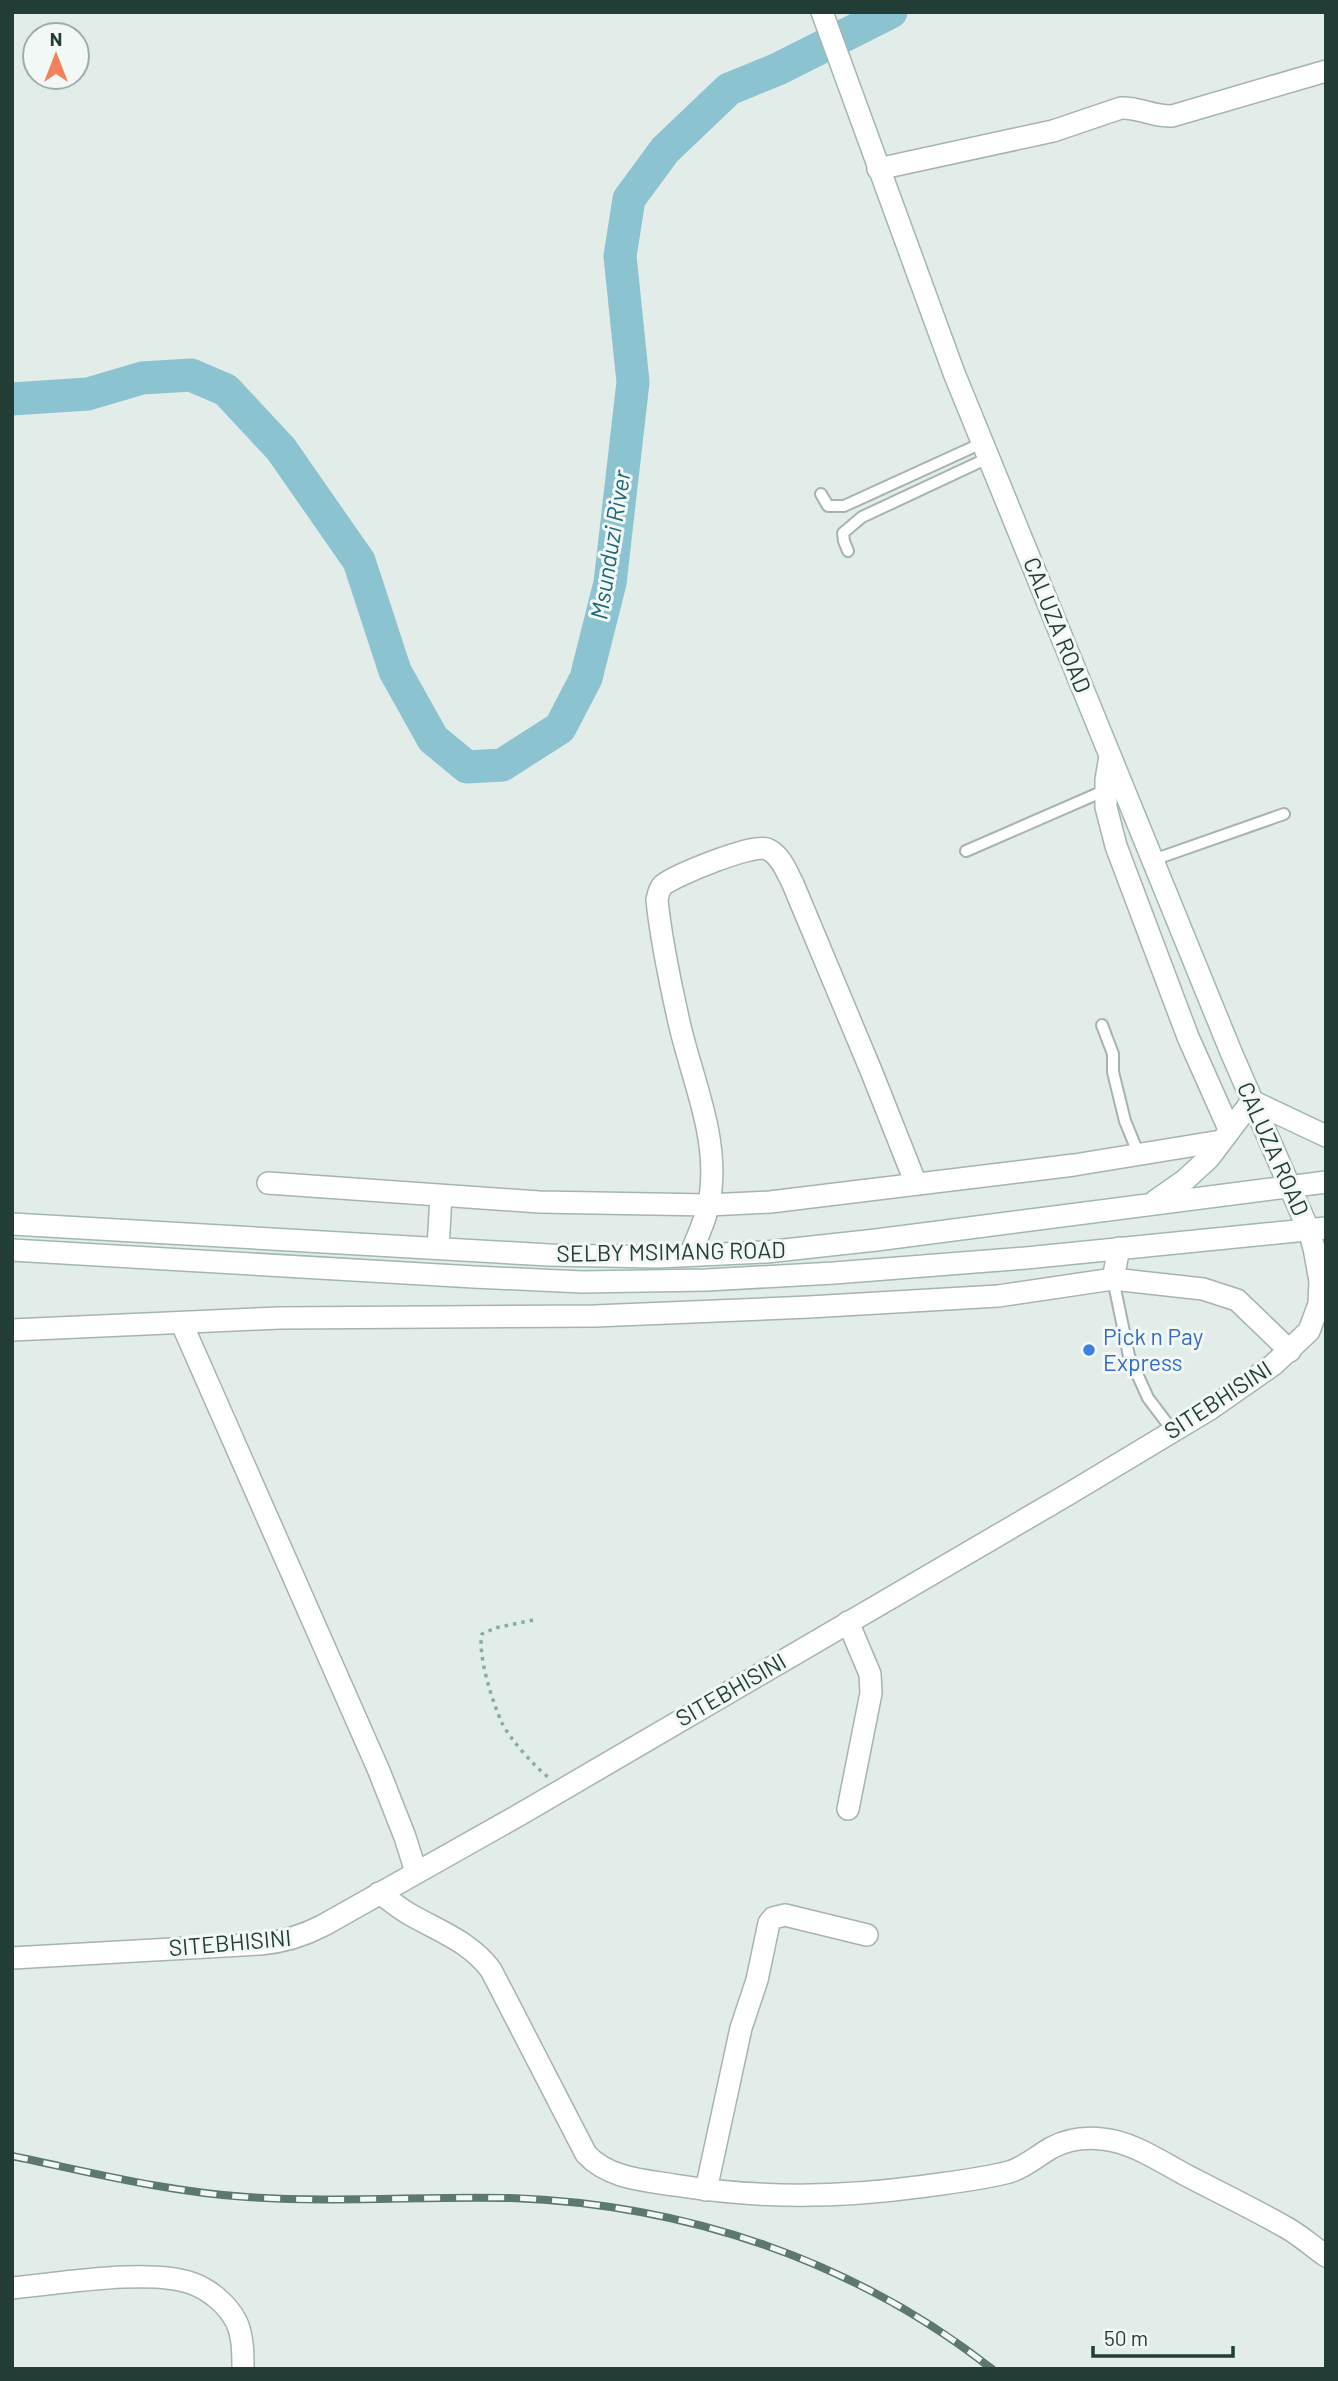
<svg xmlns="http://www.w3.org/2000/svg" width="1338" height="2381" viewBox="0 0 1338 2381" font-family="Barlow,sans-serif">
<rect width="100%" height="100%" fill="#e2ece8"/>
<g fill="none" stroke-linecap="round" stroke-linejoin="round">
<path stroke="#8bc4d0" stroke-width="33" d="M12,399L88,394L142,378L191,375L226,390L281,449L359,561L395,671L433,739L467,767L502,765L560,728L586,678L610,583L633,382L620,256L629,199L665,150L729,89L778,69L891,12"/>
<defs>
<g id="lane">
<path d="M821,494L828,506H844L982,443"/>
<path d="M848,551L844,541L843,533L862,517L988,458"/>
<path d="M966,851L1106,790"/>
<path d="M1153,860L1284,814"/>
<path d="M1102,1025L1113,1054V1072L1125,1121L1139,1155"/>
<path d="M1113,1279L1129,1356L1148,1398L1173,1431"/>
</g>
<g id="street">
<path d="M878,169L1053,131L1121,108C1139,107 1153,117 1172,116L1326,71"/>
<path d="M1110,756L1106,780V807L1116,846L1188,1037L1229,1129"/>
<path d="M268,1183L539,1202L709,1205L770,1202L1074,1165L1221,1141"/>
<path d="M438,1248L441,1196"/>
<path d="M690,1255C699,1233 709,1213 711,1189C717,1132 691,1076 679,1022C670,982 661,940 657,900C658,895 659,889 663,885C676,875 753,843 767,849C780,854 787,872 793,884L872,1073L916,1184"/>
<path d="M1113,1279L1203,1289L1237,1300L1290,1351"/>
<path d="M182,1324L379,1771L405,1837L416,1872"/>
<path d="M12,1330L279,1318L595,1316L809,1307L998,1296L1113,1279L1119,1248"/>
<path d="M848,1809L871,1693L870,1674L848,1622"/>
<path d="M379,1893C390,1900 400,1909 411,1915C441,1932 470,1942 491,1970L586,2154C608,2178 642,2180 674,2185C762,2199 838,2198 926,2186C954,2182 982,2179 1009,2172C1026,2167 1037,2156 1051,2148C1066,2140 1084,2137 1102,2139C1130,2141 1160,2161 1184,2174C1218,2192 1254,2209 1287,2228C1301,2236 1313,2247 1326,2256"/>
<path d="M12,1958L260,1944C284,1942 303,1936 324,1925L519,1815L1072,1492L1210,1409L1273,1365L1309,1331L1319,1304L1320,1281L1314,1248L1309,1231"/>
<path d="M706,2190L741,2028L757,1980L769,1923L773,1918L785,1915L867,1935"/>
<path d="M12,2288C57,2284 150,2268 191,2283C209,2289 227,2304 236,2321C243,2335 243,2353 243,2369"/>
</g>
<g id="secondary">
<path d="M822,12L954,373L1231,1052L1309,1231"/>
<path d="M1155,1201L1185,1180L1209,1158L1252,1101L1326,1136"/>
<path d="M12,1224L549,1255L658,1257L766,1252L876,1240L1326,1182"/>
<path d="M12,1250L474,1277L582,1282L707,1280L834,1273L1026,1258L1326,1228"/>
</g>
</defs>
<use href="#lane" stroke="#a5b4af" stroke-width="14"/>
<use href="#street" stroke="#a5b4af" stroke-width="24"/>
<use href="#secondary" stroke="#a0b8b0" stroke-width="24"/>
<path stroke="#83afa2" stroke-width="3.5" stroke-dasharray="3.5 5" stroke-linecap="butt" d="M533,1620L495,1628L482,1634C477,1654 493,1704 502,1723C510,1739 534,1766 548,1777"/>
<use href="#lane" stroke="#fff" stroke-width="10"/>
<use href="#street" stroke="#fff" stroke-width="21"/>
<use href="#secondary" stroke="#fff" stroke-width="21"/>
<defs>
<path id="rail" d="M12,2156C90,2172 167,2192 247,2197C334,2203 423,2196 511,2198C685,2204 855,2261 992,2369"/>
</defs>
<use href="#rail" stroke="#5d7871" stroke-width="8"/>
<use href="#rail" stroke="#f2f8f6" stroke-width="5" stroke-dasharray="16" stroke-linecap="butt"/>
</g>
<circle fill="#3f7fe0" stroke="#f2f8f6" stroke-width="2.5" cx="1089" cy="1350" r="7"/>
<g text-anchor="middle" stroke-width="6" stroke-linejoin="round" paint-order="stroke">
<g font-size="23" fill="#223d36" stroke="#f2f8f6">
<text transform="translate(1057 625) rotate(68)" y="8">CALUZA ROAD</text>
<text transform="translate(1273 1149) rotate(66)" y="8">CALUZA ROAD</text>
<text transform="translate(671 1252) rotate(-1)" y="8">SELBY MSIMANG ROAD</text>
<text transform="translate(1218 1400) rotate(-33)" y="8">SITEBHISINI</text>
<text transform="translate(731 1690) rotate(-30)" y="8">SITEBHISINI</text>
<text transform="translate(230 1943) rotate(-5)" y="8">SITEBHISINI</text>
</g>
<g font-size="23" fill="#366cbe" stroke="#f2f8f6" text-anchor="start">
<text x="1103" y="1345">Pick n Pay<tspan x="1103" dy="26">Express</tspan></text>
</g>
<g font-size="24" font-style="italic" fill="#1d6778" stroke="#f2f8f6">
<text transform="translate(611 545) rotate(-81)" y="8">Msunduzi River</text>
</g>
</g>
<rect width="1338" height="2381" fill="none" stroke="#223d36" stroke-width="28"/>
<g transform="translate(56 56)"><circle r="33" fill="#f2f8f6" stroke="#9fada9" stroke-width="2"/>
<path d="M0-5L12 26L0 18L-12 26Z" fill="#f0835c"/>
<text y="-10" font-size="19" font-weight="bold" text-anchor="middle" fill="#223d36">N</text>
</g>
<path d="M1093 2346v10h140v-10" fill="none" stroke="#223d36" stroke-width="3.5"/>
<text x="1104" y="2346" font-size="21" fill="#223d36" stroke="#f2f8f6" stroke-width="5" paint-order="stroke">50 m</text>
</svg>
